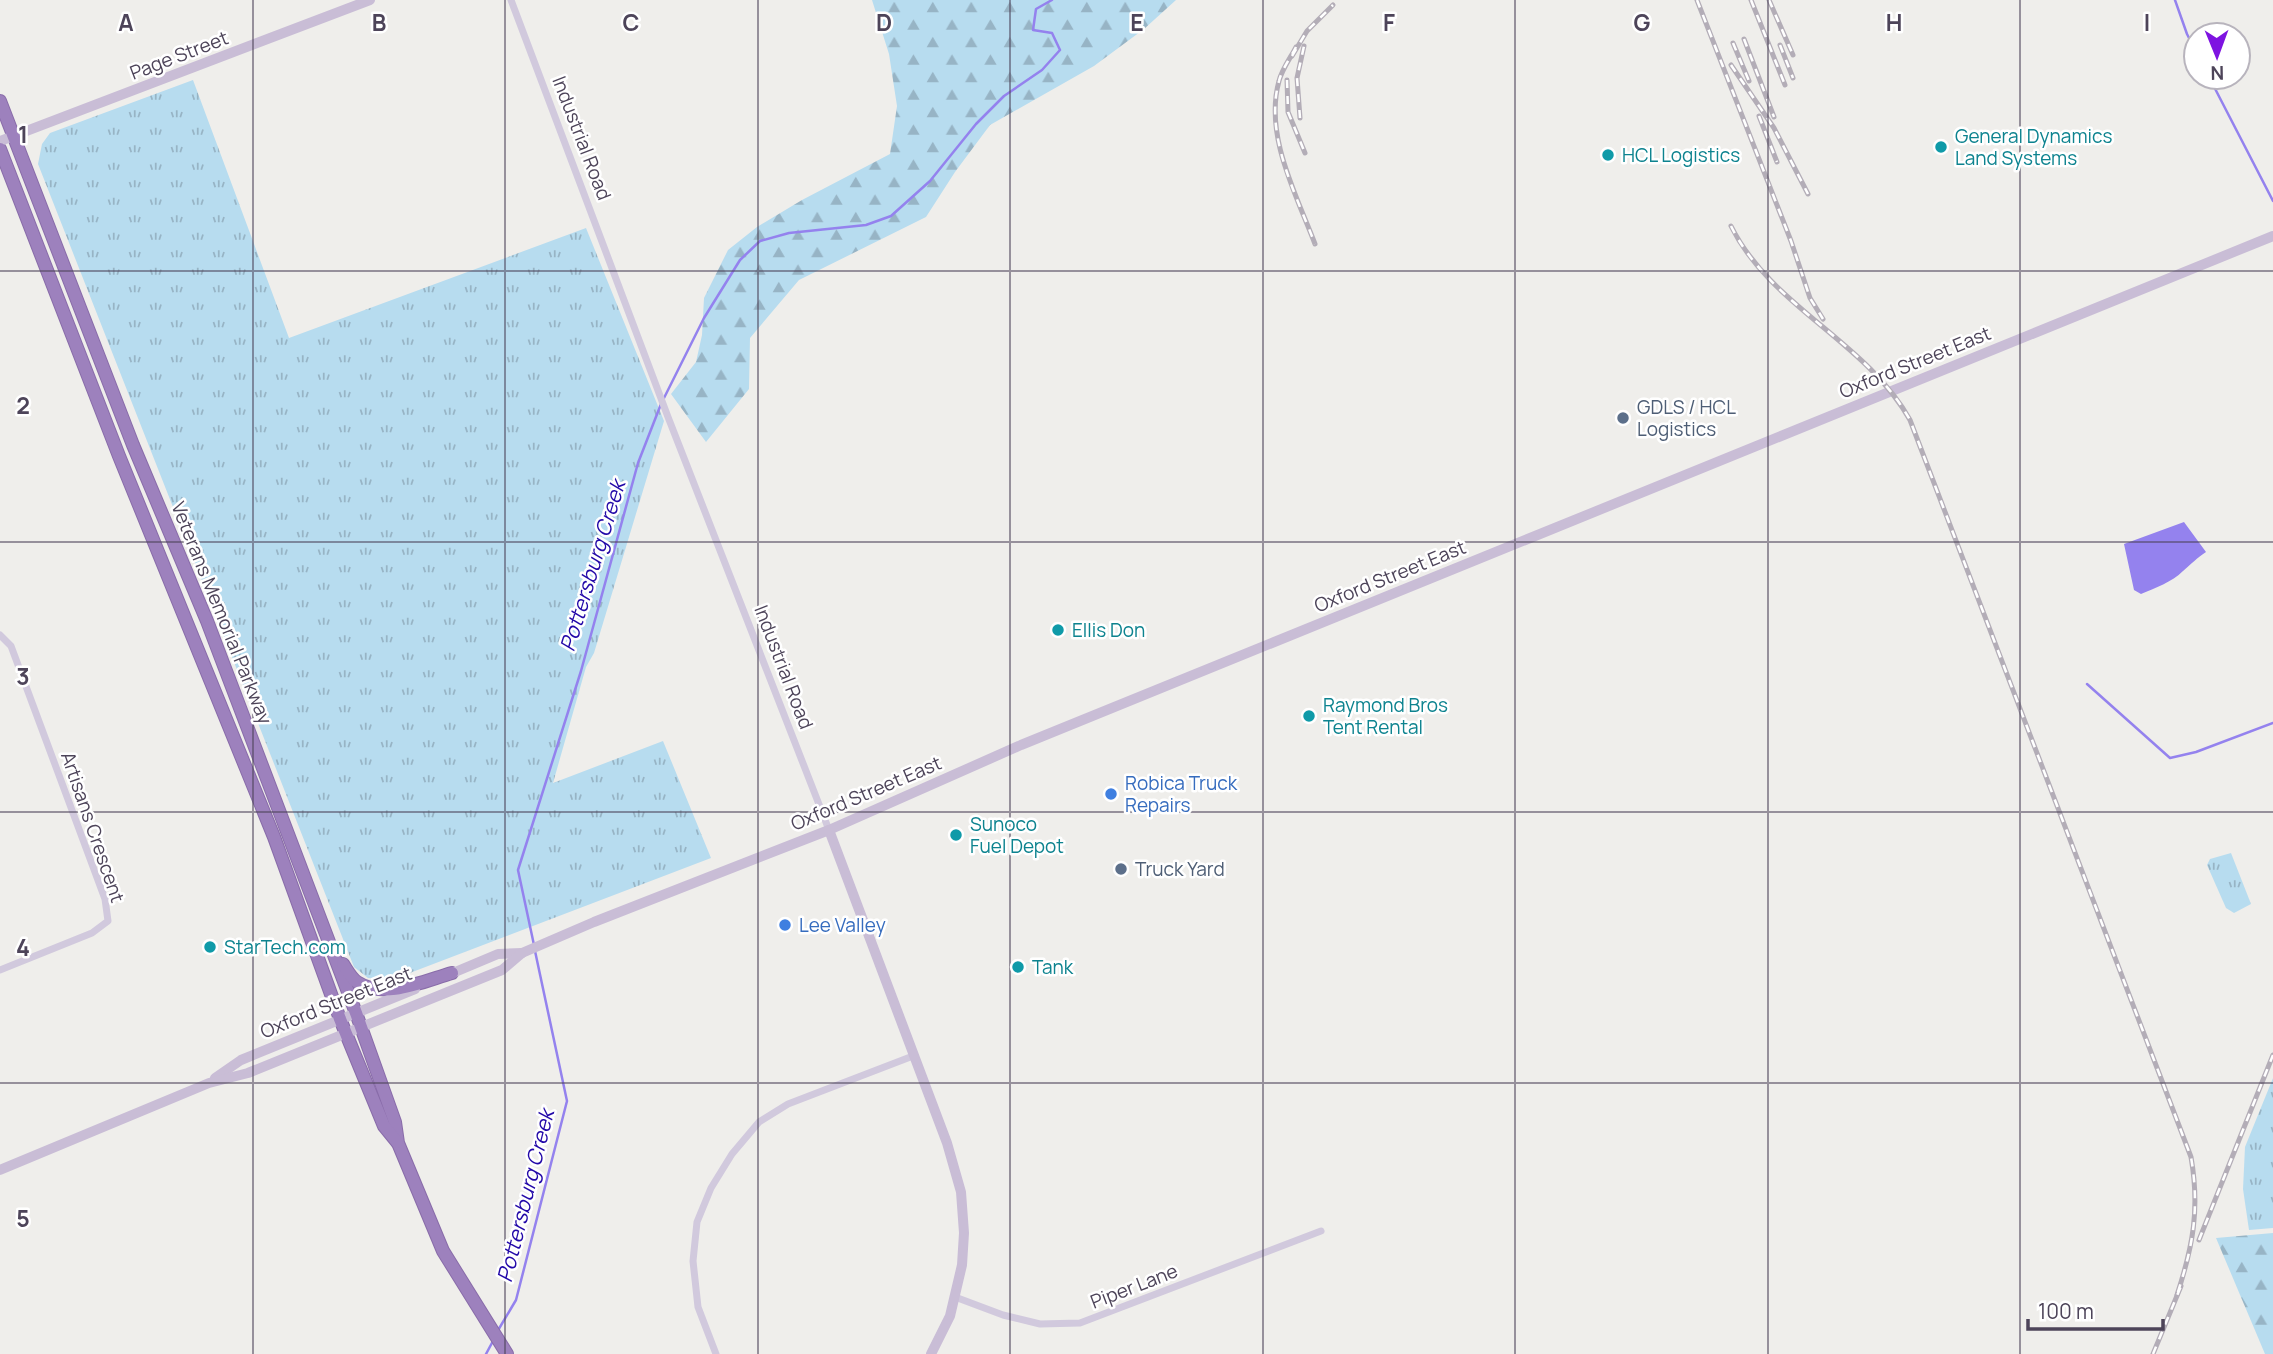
<svg xmlns="http://www.w3.org/2000/svg" width="2273" height="1354" viewBox="0 0 2273 1354" font-family="Manrope,sans-serif">
<defs>
<pattern id="grass-tufts" width="24" height="20" patternUnits="userSpaceOnUse" patternTransform="scale(1.75)"><rect width="24" height="20" fill="#b7dcef"/><path d="M3 7l-1-3M5 7V3M7 7l1-3M15 17l-1-3M17 17v-4M19 17l1-3" fill="none" stroke="#97b4c5"/></pattern>
<pattern id="forest-firs" width="22" height="20" patternUnits="userSpaceOnUse" patternTransform="scale(1.75)"><rect width="22" height="20" fill="#b7dcef"/><path d="M5 1l3.5 6h-7zM16 11l3.5 6h-7z" fill="#97b4c5"/></pattern>
</defs>
<rect width="100%" height="100%" fill="#efeeeb"/>
<g fill="url(#grass-tufts)">
<path d="M193,80L289,338L586,228L664,421L594,653L586,667L553,783L663,741L711,858L394,979L368,978L354,967L38,164L42,144L50,133Z"/>
<path d="M2231,853L2251,904L2234,913L2226,908L2207,865L2210,859Z"/>
<path d="M2273,1078V1228L2249,1230L2243,1189L2245,1147Z"/>
</g>
<g fill="url(#forest-firs)">
<path d="M872,0H1176L1144,29L1094,66L990,125L955,172L926,217L799,280L750,338L749,389L706,442L671,394L696,362L702,335L704,298L728,250L757,227L802,200L890,154L897,106L889,54Z"/>
<path d="M2273,1233V1354H2265L2216,1238Z"/>
</g>
<path fill="#9482ee" d="M2184,522L2206,552C2197,558 2191,564 2183,571C2172,582 2155,588 2141,594L2134,590L2124,544Z"/>
<g fill="none" stroke-linecap="round" stroke-linejoin="round">
<g stroke="#9482ee" stroke-width="2.5">
<path d="M2175,0L2187,34L2196,52"/>
<path d="M2209,77L2273,201"/>
<path d="M664,398L704,318L740,260L760,241L789,233L866,225L891,216L930,181L976,124L1004,96L1042,70L1060,50L1052,33L1033,30L1036,9L1052,0"/>
<path d="M2087,684L2170,758L2196,752L2273,723"/>
<path d="M534,945L518,870L581,671L638,463L661,404"/>
<path d="M497,1332L516,1300L567,1101L535,951"/>
<path d="M486,1354L493,1341"/>
</g>
<defs>
<g id="highway">
<path d="M0,101L133,445L207,621L356,1013L395,1122L398,1143L443,1251L507,1354"/>
<path d="M0,149L119,456L274,837L340,1019L384,1126L397,1142"/>
<path d="M343,964C347,970 351,978 357,982C384,1000 424,981 452,973"/>
</g>
</defs>
<use href="#highway" stroke="#896ca9" stroke-width="14"/>
<g stroke="#d1c9dd" stroke-width="7">
<path d="M511,0L668,417L829,830"/>
<path d="M0,635L11,646L105,899L108,921L92,933L0,970"/>
<path d="M955,1297L1003,1315L1040,1324L1080,1323L1321,1231"/>
<path d="M716,1354L698,1307L693,1261L697,1222L711,1188L732,1154L759,1122L788,1104L913,1056"/>
</g>
<g stroke="#c9bdd6" stroke-width="10">
<path d="M0,141L370,0"/>
<path d="M829,830L947,1143L961,1192L964,1233L962,1265L950,1316L931,1354"/>
<path d="M448,975L498,954L522,953"/>
<path d="M215,1078L241,1060L415,989"/>
<path d="M0,1170L209,1083L248,1073L502,970L522,953L594,922L829,830L1021,745L2273,236"/>
</g>
<use href="#highway" stroke="#9d81bd" stroke-width="12"/>
<defs>
<g id="rail">
<path d="M1697,0L1791,241L1810,298L1823,319"/>
<path d="M1751,0L1785,85"/>
<path d="M1769,0L1793,55"/>
<path d="M1744,39L1774,117"/>
<path d="M1733,43L1749,81"/>
<path d="M1780,45L1793,78"/>
<path d="M1296,47C1291,57 1282,69 1279,81C1264,135 1296,194 1315,244"/>
<path d="M1292,56L1307,31L1333,5"/>
<path d="M1731,65L1774,128L1808,194"/>
<path d="M1287,80L1288,112L1305,153"/>
<path d="M1759,116L1777,162"/>
<path d="M1300,118L1297,78L1304,46"/>
<path d="M1731,226C1771,307 1866,341 1910,420L2191,1157C2200,1209 2193,1246 2177,1295"/>
<path d="M2199,1240L2273,1055"/>
<path d="M2153,1354L2181,1286"/>
</g>
</defs>
<use href="#rail" stroke="#b3adb7" stroke-width="5"/>
<use href="#rail" stroke="#fff" stroke-width="2.5" stroke-dasharray="8" stroke-linecap="butt"/>
</g>
<path fill="none" stroke="#4d4459" stroke-width="2" stroke-opacity="0.55" d="M253,0V1354M505,0V1354M758,0V1354M1010,0V1354M1263,0V1354M1515,0V1354M1768,0V1354M2020,0V1354M0,271H2273M0,542H2273M0,812H2273M0,1083H2273"/>
<g fill="#0f9aa8" stroke="#fff" stroke-width="2.5">
<circle cx="1941" cy="147" r="7"/>
<circle cx="1608" cy="155" r="7"/>
<circle cx="1058" cy="630" r="7"/>
<circle cx="1309" cy="716" r="7"/>
<circle cx="956" cy="835" r="7"/>
<circle cx="210" cy="947" r="7"/>
<circle cx="1018" cy="967" r="7"/>
</g>
<g fill="#5c6f8a" stroke="#fff" stroke-width="2.5">
<circle cx="1623" cy="418" r="7"/>
<circle cx="1121" cy="869" r="7"/>
</g>
<g fill="#3f7fe0" stroke="#fff" stroke-width="2.5">
<circle cx="1111" cy="794" r="7"/>
<circle cx="785" cy="925" r="7"/>
</g>
<g text-anchor="middle" stroke-width="5" stroke-linejoin="round" paint-order="stroke">
<g font-size="19" fill="#4d4459" stroke="#fff">
<text transform="translate(179 55) rotate(-21)" y="7">Page Street</text>
<text transform="translate(582 138) rotate(69)" y="7">Industrial Road</text>
<text transform="translate(1915 362) rotate(-22)" y="7">Oxford Street East</text>
<text transform="translate(1390 576) rotate(-22)" y="7">Oxford Street East</text>
<text transform="translate(222 613) rotate(68)" y="7">Veterans Memorial Parkway</text>
<text transform="translate(784 667) rotate(69)" y="7">Industrial Road</text>
<text transform="translate(866 793) rotate(-23)" y="7">Oxford Street East</text>
<text transform="translate(93 827) rotate(71)" y="7">Artisans Crescent</text>
<text transform="translate(336 1002) rotate(-22)" y="7">Oxford Street East</text>
<text transform="translate(1134 1286) rotate(-21)" y="7">Piper Lane</text>
</g>
<g font-size="19" fill="#0d838f" stroke="#fff" text-anchor="start">
<text x="1955" y="143">General Dynamics<tspan x="1955" dy="22">Land Systems</tspan></text>
<text x="1622" y="162">HCL Logistics</text>
<text x="1072" y="637">Ellis Don</text>
<text x="1323" y="712">Raymond Bros<tspan x="1323" dy="22">Tent Rental</tspan></text>
<text x="970" y="831">Sunoco<tspan x="970" dy="22">Fuel Depot</tspan></text>
<text x="224" y="954">StarTech.com</text>
<text x="1032" y="974">Tank</text>
</g>
<g font-size="19" fill="#4e5e75" stroke="#fff" text-anchor="start">
<text x="1637" y="414">GDLS / HCL<tspan x="1637" dy="22">Logistics</tspan></text>
<text x="1135" y="876">Truck Yard</text>
</g>
<g font-size="19" fill="#366cbe" stroke="#fff" text-anchor="start">
<text x="1125" y="790">Robica Truck<tspan x="1125" dy="22">Repairs</tspan></text>
<text x="799" y="932">Lee Valley</text>
</g>
<g font-size="21" font-style="italic" fill="#2208a8" stroke="#fff">
<text transform="translate(593 566) rotate(-73)" y="7">Pottersburg Creek</text>
<text transform="translate(526 1196) rotate(-76)" y="7">Pottersburg Creek</text>
</g>
</g>
<g font-size="23" text-anchor="middle" font-weight="bold" fill="#4d4459" stroke="#fff" stroke-width="5" stroke-linejoin="round" paint-order="stroke">
<text x="126" y="31">A</text>
<text x="379" y="31">B</text>
<text x="631" y="31">C</text>
<text x="884" y="31">D</text>
<text x="1137" y="31">E</text>
<text x="1389" y="31">F</text>
<text x="1642" y="31">G</text>
<text x="1894" y="31">H</text>
<text x="2147" y="31">I</text>
<text x="23" y="143">1</text>
<text x="23" y="414">2</text>
<text x="23" y="685">3</text>
<text x="23" y="956">4</text>
<text x="23" y="1227">5</text>
</g>
<g transform="translate(2217 56) rotate(179)"><circle r="33" fill="#ffffff" stroke="#b8b4bd" stroke-width="2"/>
<path d="M0-5L12 26L0 18L-12 26Z" fill="#7e13e1"/>
<text y="-10" font-size="19" font-weight="bold" text-anchor="middle" fill="#4d4459">N</text>
</g>
<path d="M2028 1319v10h135v-10" fill="none" stroke="#4d4459" stroke-width="3.5"/>
<text x="2038" y="1319" font-size="21" fill="#4d4459" stroke="#ffffff" stroke-width="5" paint-order="stroke">100 m</text>
</svg>
